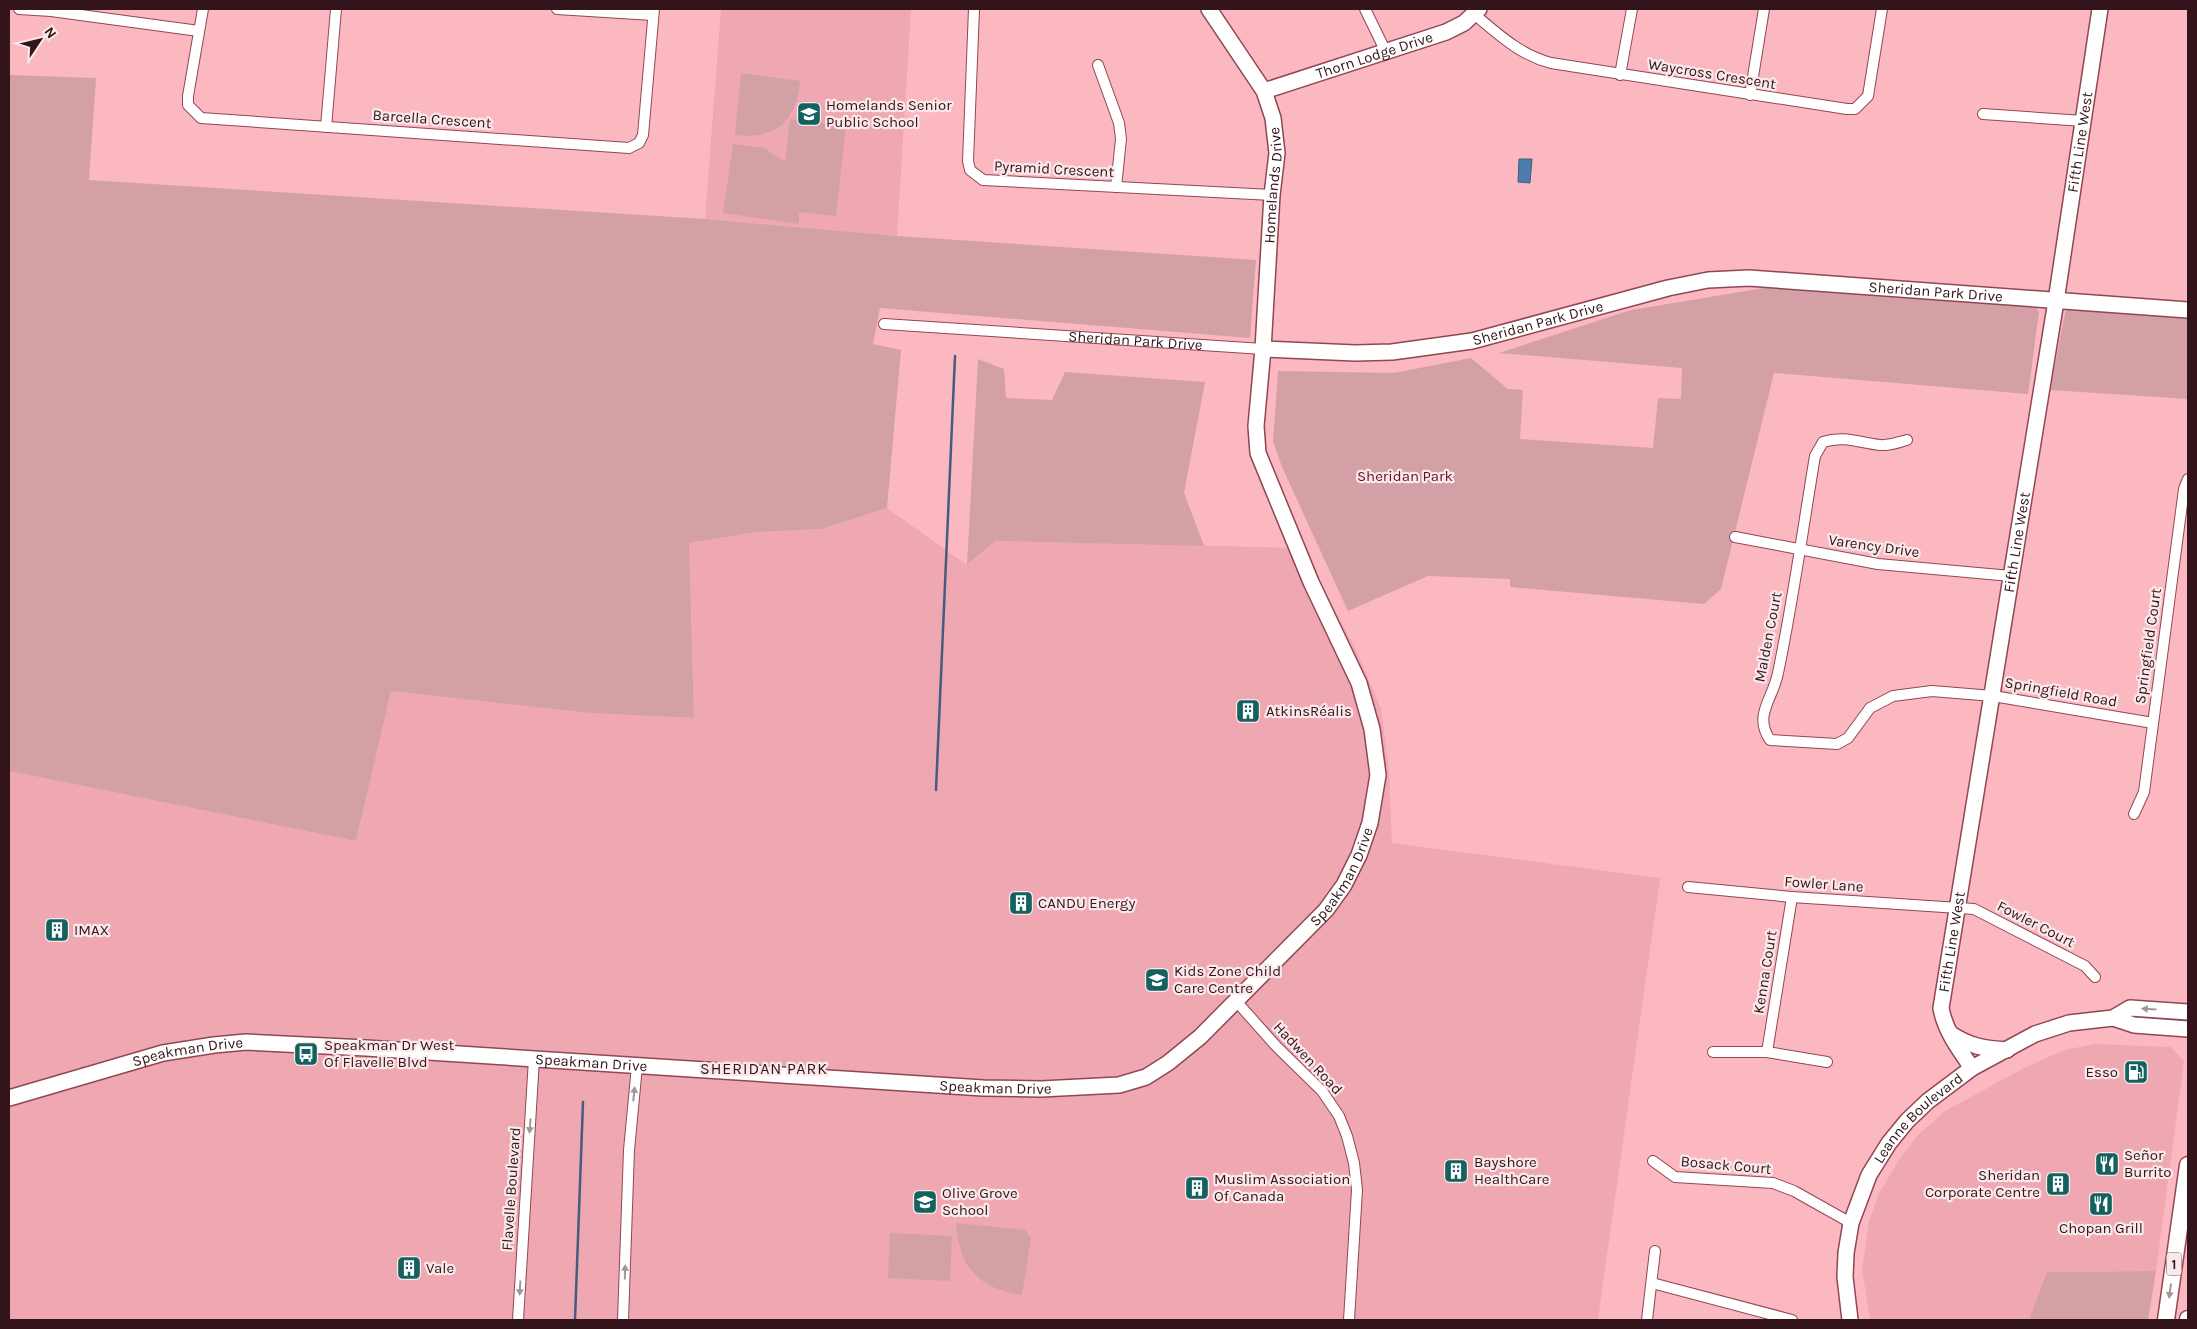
<svg xmlns="http://www.w3.org/2000/svg" width="2197" height="1329" viewBox="0 0 2197 1329" font-family="Karla,sans-serif">
<rect width="100%" height="100%" fill="#fcb8c0"/>
<g fill="#efa8b1">
<path d="M721,9H911L897,236L705,219Z"/>
<path d="M887,508L967,565L995,541L1302,548L1358,654L1381,709L1389,771L1392,843L1660,878L1598,1320H9V771L356,841L391,691L590,713L694,718L689,543L756,532L822,529Z"/>
<path d="M2095,1044L2171,1047L2184,1061L2156,1271L2048,1272L2029,1320H1870L1862,1269L1869,1221L1879,1193L1900,1158L1918,1135L1945,1111L2024,1068L2064,1050Z"/>
</g>
<g fill="#d3a0a6">
<path d="M741,73L800,81C797,121 775,140 735,135Z"/>
<path d="M9,75L96,78L89,180L705,219L897,236L1256,260L1250,338L880,308L873,344L901,350L887,508L822,529L756,532L689,543L694,718L590,713L391,691L356,841L9,771Z"/>
<path d="M790,119L846,125L836,216L799,212V224L723,213L733,144L764,148L785,162Z"/>
<path d="M1770,287L1828,288L2035,306L2039,312L2028,394L1774,373L1721,589L1704,604L1510,587V579L1428,576L1348,611L1282,467L1273,441L1278,371L1394,373L1471,358L1508,389L1523,390L1520,439L1653,448L1658,398L1681,399L1682,368L1499,353L1631,310Z"/>
<path d="M2066,308L2188,317V399L2050,390Z"/>
<path d="M978,359L1004,369L1006,398L1052,400L1065,372L1205,382L1184,493L1204,546L995,541L967,565Z"/>
<path d="M956,1223L1025,1230L1031,1238L1022,1295C978,1288 959,1268 956,1223Z"/>
<path d="M890,1233L952,1236L950,1281L888,1278Z"/>
<path d="M2156,1271L2148,1320H2029L2047,1272Z"/>
</g>
<path fill="#4d7baa" stroke="#455c7f" d="M1519,159H1532L1530,183L1518,182Z"/>
<g fill="none" stroke-linecap="round" stroke-linejoin="round">
<g stroke="#455c7f" stroke-width="2.5">
<path d="M936,790L955,356"/>
<path d="M575,1320L583,1102"/>
</g>
<defs>
<g id="street">
<path d="M19,9L51,11L199,31"/>
<path d="M203,9L188,96V105L201,118L629,148L639,143L643,135L654,9"/>
<path d="M557,9L653,15"/>
<path d="M974,9L968,161L970,170L983,180L1272,195"/>
<path d="M1365,9L1386,52"/>
<path d="M1474,14C1498,34 1520,55 1551,63L1847,109H1855L1868,96L1882,9"/>
<path d="M1098,65L1119,123L1121,139L1116,187"/>
<path d="M1620,75L1632,9"/>
<path d="M1750,95L1764,9"/>
<path d="M1983,114L2084,121"/>
<path d="M326,127L336,9"/>
<path id="s1" d="M884,324L1263,349"/>
<path d="M1907,440C1899,442 1889,446 1880,445C1860,443 1844,435 1823,442L1815,456C1803,528 1793,601 1778,673C1773,699 1753,715 1770,740L1837,744L1848,738L1870,708L1893,696L1932,691L1993,696L2153,723"/>
<path d="M1735,537L1878,564L2011,576"/>
<path d="M2134,814L2144,792L2184,489L2188,479"/>
<path d="M1688,887L1792,897L1974,909L2085,966L2095,977"/>
<path d="M1236,1001L1277,1047L1322,1091L1339,1116L1347,1136L1354,1163L1357,1190L1349,1320"/>
<path d="M1713,1052H1767L1827,1062"/>
<path d="M1767,1052L1792,897"/>
<path d="M1653,1161L1675,1177L1773,1183L1794,1191L1851,1223"/>
<path d="M1652,1283L1792,1320"/>
<path d="M518,1320L534,1059"/>
<path d="M623,1320L629,1150L637,1066"/>
<path d="M1647,1320L1655,1251"/>
</g>
<g id="secondary">
<path id="s2" d="M1264,91L1446,32L1464,23L1479,9"/>
<path id="s3" d="M1263,349L1355,353L1392,352L1472,341L1668,288L1708,280L1749,278L2188,310"/>
<path d="M2113,1018L2134,1025L2188,1029"/>
<path d="M1951,1034C1969,1046 1985,1049 2007,1050"/>
<path id="s4" d="M1972,1068C1959,1049 1945,1031 1941,1008L2056,301L2100,9"/>
<path id="s5" d="M9,1098L163,1053L214,1045L246,1042L366,1048L983,1088L1041,1089L1119,1085L1146,1077L1168,1063L1200,1037L1326,910L1344,885L1359,855L1370,823L1378,775L1372,729L1359,683L1311,582L1258,453L1256,426L1263,349L1272,195L1277,153L1273,118L1264,91L1209,9"/>
<path id="s6" d="M1850,1320L1845,1277L1846,1253L1851,1223L1869,1175L1889,1143L1907,1121L1928,1101L1972,1068L2035,1034L2069,1023L2113,1018L2130,1008L2188,1012"/>
</g>
<g id="primary">
<path d="M2166,1320L2188,1165"/>
<path d="M2188,1320V1319"/>
</g>
</defs>
<use href="#street" stroke="#904753" stroke-width="12"/>
<use href="#secondary" stroke="#904753" stroke-width="18"/>
<use href="#primary" stroke="#904753" stroke-width="19"/>
<use href="#street" stroke="#fff" stroke-width="10"/>
<use href="#secondary" stroke="#fff" stroke-width="15"/>
<use href="#primary" stroke="#fff" stroke-width="16"/>
</g>
<defs><path id="oneway-solid" d="M-6-.8H1V-3.2L6.5 0L1 3.2V.8H-6Z" transform="scale(1.25)"/></defs>
<g fill="#a39598">
<use href="#oneway-solid" transform="translate(2149 1009) rotate(-176)"/>
<use href="#oneway-solid" transform="translate(634 1094) rotate(-84)"/>
<use href="#oneway-solid" transform="translate(530 1126) rotate(94)"/>
<use href="#oneway-solid" transform="translate(625 1272) rotate(-88)"/>
<use href="#oneway-solid" transform="translate(520 1288) rotate(93)"/>
<use href="#oneway-solid" transform="translate(2170 1291) rotate(98)"/>
</g>
<defs>
<symbol id="school-square" viewBox="-11 -11 22 22"><rect x="-9" y="-9" width="18" height="18" rx="4" fill="#13625f" stroke="#fae8ea"/><path d="M0-5L7-2L0 1L-7-2ZM-4 1L0 2.5L4 1V4Q0 6-4 4Z" fill="#fff"/></symbol>
<symbol id="building-square" viewBox="-11 -11 22 22"><rect x="-9" y="-9" width="18" height="18" rx="4" fill="#13625f" stroke="#fae8ea"/><path d="M-4-6H4V6H1V3H-1V6H-4ZM-2.5-4.3h1.7v1.8h-1.7ZM.8-4.3h1.7v1.8H.8ZM-2.5-1h1.7V.8h-1.7ZM.8-1h1.7V.8H.8Z" fill="#fff"/></symbol>
<symbol id="bus-square" viewBox="-11 -11 22 22"><rect x="-9" y="-9" width="18" height="18" rx="4" fill="#13625f" stroke="#fae8ea"/><path d="M-5-6H5V4H4V6H2V4H-2V6H-4V4H-5ZM-3.5-4V0h7V-4ZM-3.5 1.2v1.5H-2V1.2ZM2 1.2v1.5H3.5V1.2Z" fill="#fff"/></symbol>
<symbol id="fuel-square" viewBox="-11 -11 22 22"><rect x="-9" y="-9" width="18" height="18" rx="4" fill="#13625f" stroke="#fae8ea"/><path d="M-5.5-6h7V0h2V4h1.3V-2.5L3-4.5l.8-.8L6-3V5H2.5V1h-1V6h-7ZM-4.2-4.7v3.2H.2V-4.7Z" fill="#fff"/></symbol>
<symbol id="restaurant-square" viewBox="-11 -11 22 22"><rect x="-9" y="-9" width="18" height="18" rx="4" fill="#13625f" stroke="#fae8ea"/><path d="M-5-6h1v4h1v-4h1v4h1v-4h1v5L-1.5 .5V6h-2V.5L-5-1ZM5-6V6H3V1.5H1.5Q1.5-4 5-6Z" fill="#fff"/></symbol>
</defs>
<g fill-rule="evenodd">
<use href="#school-square" x="795" y="100" width="28" height="28"/>
<use href="#building-square" x="1234" y="697" width="28" height="28"/>
<use href="#building-square" x="1007" y="889" width="28" height="28"/>
<use href="#building-square" x="43" y="916" width="28" height="28"/>
<use href="#school-square" x="1143" y="966" width="28" height="28"/>
<use href="#bus-square" x="292" y="1040" width="28" height="28"/>
<use href="#fuel-square" x="2122" y="1058" width="28" height="28"/>
<use href="#restaurant-square" x="2093" y="1150" width="28" height="28"/>
<use href="#building-square" x="1442" y="1157" width="28" height="28"/>
<use href="#building-square" x="2044" y="1170" width="28" height="28"/>
<use href="#building-square" x="1183" y="1174" width="28" height="28"/>
<use href="#school-square" x="911" y="1188" width="28" height="28"/>
<use href="#restaurant-square" x="2087" y="1190" width="28" height="28"/>
<use href="#building-square" x="395" y="1254" width="28" height="28"/>
</g>
<g text-anchor="middle" stroke-width="4.5" stroke-linejoin="round" paint-order="stroke">
<rect fill="#fae8ea" stroke="#6f5458" stroke-width="1" x="2166.5" y="1252.5" width="15" height="23" rx="4"/>
<g font-size="14" font-weight="bold" fill="#33141a">
<text x="2174" y="1269">1</text>
</g>
<g font-size="15" fill="#33141a" stroke="#fae8ea">
<text dy="5" stroke="none"><textPath href="#s2" startOffset="116">Thorn Lodge Drive</textPath></text>
<text transform="translate(1712 74) rotate(9)" y="5">Waycross Crescent</text>
<text transform="translate(432 119) rotate(4)" y="5">Barcella Crescent</text>
<text dy="5" stroke="none"><textPath href="#s4" startOffset="945">Fifth Line West</textPath></text>
<text transform="translate(1054 169) rotate(3)" y="5">Pyramid Crescent</text>
<text dy="5" stroke="none"><textPath href="#s5" startOffset="2154">Homelands Drive</textPath></text>
<text dy="5" stroke="none"><textPath href="#s3" startOffset="682">Sheridan Park Drive</textPath></text>
<text dy="5" stroke="none"><textPath href="#s3" startOffset="278">Sheridan Park Drive</textPath></text>
<text dy="5" stroke="none"><textPath href="#s1" startOffset="252">Sheridan Park Drive</textPath></text>
<text dy="5" stroke="none"><textPath href="#s4" startOffset="540">Fifth Line West</textPath></text>
<text transform="translate(1874 546) rotate(8)" y="5">Varency Drive</text>
<text transform="translate(1768 637) rotate(-79)" y="5">Malden Court</text>
<text transform="translate(2148 646) rotate(-82)" y="5">Springfield Court</text>
<text transform="translate(2061 692) rotate(10)" y="5">Springfield Road</text>
<text dy="5" stroke="none"><textPath href="#s5" startOffset="1430">Speakman Drive</textPath></text>
<text transform="translate(1824 884) rotate(4)" y="5">Fowler Lane</text>
<text transform="translate(2036 924) rotate(27)" y="5">Fowler Court</text>
<text dy="5" stroke="none"><textPath href="#s4" startOffset="135">Fifth Line West</textPath></text>
<text transform="translate(1765 972) rotate(-81)" y="5">Kenna Court</text>
<text dy="5" stroke="none"><textPath href="#s5" startOffset="185">Speakman Drive</textPath></text>
<text transform="translate(1308 1058) rotate(47)" y="5">Hadwen Road</text>
<text dy="5" stroke="none"><textPath href="#s5" startOffset="590">Speakman Drive</textPath></text>
<text dy="5" stroke="none"><textPath href="#s5" startOffset="995">Speakman Drive</textPath></text>
<text dy="5" stroke="none"><textPath href="#s6" startOffset="225">Leanne Boulevard</textPath></text>
<text transform="translate(1726 1165) rotate(5)" y="5">Bosack Court</text>
<text transform="translate(511 1189) rotate(-86)" y="5">Flavelle Boulevard</text>
</g>
<g font-size="15" fill="#33141a" stroke="#fae8ea" text-anchor="start">
<text x="826" y="110">Homelands Senior<tspan x="826" dy="17">Public School</tspan></text>
<text x="1266" y="716">AtkinsRéalis</text>
<text x="1038" y="908">CANDU Energy</text>
<text x="74" y="935">IMAX</text>
<text x="1174" y="976">Kids Zone Child<tspan x="1174" dy="17">Care Centre</tspan></text>
<text x="324" y="1050">Speakman Dr West<tspan x="324" dy="17">Of Flavelle Blvd</tspan></text>
<text x="2118" y="1077" text-anchor="end">Esso</text>
<text x="2124" y="1160">Señor<tspan x="2124" dy="17">Burrito</tspan></text>
<text x="1474" y="1167">Bayshore<tspan x="1474" dy="17">HealthCare</tspan></text>
<text x="2040" y="1180" text-anchor="end">Sheridan<tspan x="2040" dy="17">Corporate Centre</tspan></text>
<text x="1214" y="1184">Muslim Association<tspan x="1214" dy="17">Of Canada</tspan></text>
<text x="942" y="1198">Olive Grove<tspan x="942" dy="17">School</tspan></text>
<text x="2101" y="1233" text-anchor="middle">Chopan Grill</text>
<text x="426" y="1273">Vale</text>
</g>
<g font-size="15" fill="#650e27" stroke="#fae8ea">
<text x="1405" y="481">Sheridan Park</text>
</g>
<g font-size="16" letter-spacing="1" fill="#33141a" stroke="#fae8ea">
<text x="764" y="1074">SHERIDAN PARK</text>
</g>
</g>
<rect width="2197" height="1329" fill="none" stroke="#33141a" stroke-width="20"/>
<g transform="translate(40 40) rotate(55)" stroke="#fae8ea" stroke-width="4" paint-order="stroke">
<path d="M0-4L9 19L0 12L-9 19Z" fill="#33141a"/>
<text y="-8" font-size="14" font-weight="bold" text-anchor="middle" fill="#33141a">N</text>
</g>
</svg>
